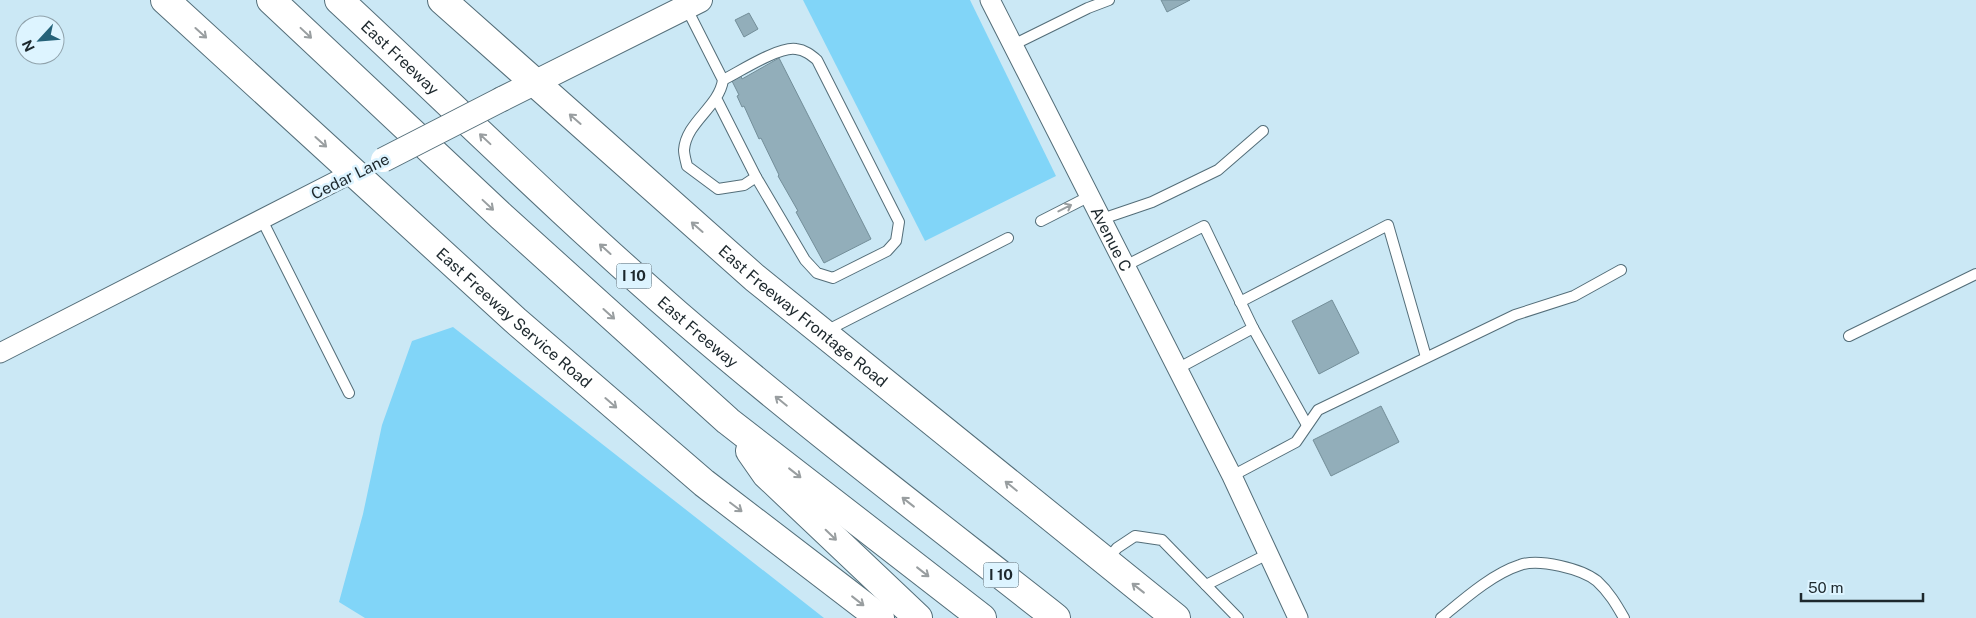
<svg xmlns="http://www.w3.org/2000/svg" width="1976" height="618" viewBox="0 0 1976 618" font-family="'Public Sans',sans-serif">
<rect width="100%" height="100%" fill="#cbe8f5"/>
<g fill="#81d5f8">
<path d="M803,0H970L1056,176L925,241Z"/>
<path d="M453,327L824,618H365L339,602L363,514L382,425L412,341Z"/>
</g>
<g fill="#92aeba" stroke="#738e99">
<path d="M1161,0H1190L1167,12Z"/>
<path d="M749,13L758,29L744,37L735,20Z"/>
<path d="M779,58L871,239L824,263L796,212L798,211L778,176L779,175L761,138L759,139L744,106L742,107L737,96L739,95L732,81L741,76L742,79Z"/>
<path d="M1332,300L1359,353L1319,374L1292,321Z"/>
<path d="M1381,406L1399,442L1331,476L1313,440Z"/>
</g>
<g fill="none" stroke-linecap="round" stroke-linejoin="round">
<defs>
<g id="service">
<path d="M686,7L723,80C719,107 686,122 684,150C684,155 686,161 687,166L718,189L744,185L756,177L716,98"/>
<path d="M1013,45L1088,8L1109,0"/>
<path d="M723,80C739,72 779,46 796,49C805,50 811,55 817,60L899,222L896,241L887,251L833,278L817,273L805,260L756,177"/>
<path d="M1102,219L1152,202L1218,170L1263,131"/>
<path d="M262,220L349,393"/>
<path d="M1041,221L1090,196"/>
<path d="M1125,266L1204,226L1253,328"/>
<path d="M1240,302L1388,225L1426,357"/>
<path d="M824,332L1008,238"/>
<path d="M1849,336L1976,274"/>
<path d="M1177,369L1253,328L1307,425"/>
<path d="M1232,476L1296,442L1318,410L1515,315L1574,296L1621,270"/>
<path d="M1106,561L1117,548L1135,536L1162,540L1238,618"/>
<path d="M1206,585L1268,554"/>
<path d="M1441,618C1464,599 1492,574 1520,565C1539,558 1582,569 1597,581C1609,592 1616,604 1624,618"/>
</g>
<g id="minor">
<path id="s1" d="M990,0L1232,476L1298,618"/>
<path d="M0,353L354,172"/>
</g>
<path id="tertiary" d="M502,99L700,0"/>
<g id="secondary">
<path id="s2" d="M165,0L515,320L704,483L880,618"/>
<path id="s3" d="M442,0L755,278L1176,618"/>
</g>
<g id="motorway">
<path d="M271,0L501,216L728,421L982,618"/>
<path id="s4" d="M339,0C452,105 561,213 677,314C800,420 929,518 1056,618"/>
<path d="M750,451L766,474L918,618"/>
</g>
</defs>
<use href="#service" stroke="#546e79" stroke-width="12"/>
<use href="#minor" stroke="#546e79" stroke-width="21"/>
<use href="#tertiary" stroke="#546e79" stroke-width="26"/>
<use href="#secondary" stroke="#546e79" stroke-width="30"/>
<use href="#motorway" stroke="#546e79" stroke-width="30"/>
<use href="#service" stroke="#fff" stroke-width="10"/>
<use href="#minor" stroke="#fff" stroke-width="19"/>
<use href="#tertiary" stroke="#fff" stroke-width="24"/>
<use href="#secondary" stroke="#fff" stroke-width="28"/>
<use href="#motorway" stroke="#fff" stroke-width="28"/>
<defs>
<path id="tertiary-bridge" d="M383,160L502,99"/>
</defs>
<use href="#tertiary-bridge" stroke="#546e79" stroke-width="26" stroke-linecap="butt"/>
<use href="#tertiary-bridge" stroke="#fff" stroke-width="24"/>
</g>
<defs><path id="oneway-shaft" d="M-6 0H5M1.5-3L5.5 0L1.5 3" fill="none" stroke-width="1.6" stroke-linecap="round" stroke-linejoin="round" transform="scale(1.25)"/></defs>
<g stroke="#999ea0">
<use href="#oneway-shaft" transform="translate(201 33) rotate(42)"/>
<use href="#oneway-shaft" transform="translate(306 33) rotate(43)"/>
<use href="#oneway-shaft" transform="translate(575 119) rotate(-139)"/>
<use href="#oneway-shaft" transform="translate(485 139) rotate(-137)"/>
<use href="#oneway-shaft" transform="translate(321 142) rotate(42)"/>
<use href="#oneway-shaft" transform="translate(488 205) rotate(43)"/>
<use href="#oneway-shaft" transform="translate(1065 208) rotate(-27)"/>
<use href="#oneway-shaft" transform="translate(697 227) rotate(-139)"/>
<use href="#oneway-shaft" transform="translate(605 249) rotate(-138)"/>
<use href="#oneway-shaft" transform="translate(609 314) rotate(42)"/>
<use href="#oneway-shaft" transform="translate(781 401) rotate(-141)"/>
<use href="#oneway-shaft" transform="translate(611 403) rotate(41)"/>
<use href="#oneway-shaft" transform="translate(795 473) rotate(38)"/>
<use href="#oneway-shaft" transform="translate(1011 486) rotate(-141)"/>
<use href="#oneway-shaft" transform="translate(908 502) rotate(-142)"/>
<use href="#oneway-shaft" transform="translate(736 507) rotate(37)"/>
<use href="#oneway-shaft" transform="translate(831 535) rotate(44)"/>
<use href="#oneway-shaft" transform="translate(923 572) rotate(38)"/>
<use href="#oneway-shaft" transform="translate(1138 588) rotate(-142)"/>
<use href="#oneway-shaft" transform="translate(858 601) rotate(38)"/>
</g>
<g text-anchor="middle" stroke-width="5" stroke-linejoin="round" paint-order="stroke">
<g fill="#ddf4ff" stroke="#57656c" stroke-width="1">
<rect x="616.5" y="263.5" width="35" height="25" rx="4"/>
<rect x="983.5" y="562.5" width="35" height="25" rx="4"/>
</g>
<g font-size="15" font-weight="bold" fill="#1d282d">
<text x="634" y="281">I 10</text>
<text x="1001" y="580">I 10</text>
</g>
<g font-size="16" fill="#1d282d" stroke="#ddf4ff">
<text dy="6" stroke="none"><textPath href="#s4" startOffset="84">East Freeway</textPath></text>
<text transform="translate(350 176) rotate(-26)" y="6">Cedar Lane</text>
<text dy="6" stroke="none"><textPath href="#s1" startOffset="268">Avenue C</textPath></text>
<text dy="6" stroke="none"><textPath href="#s3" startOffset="480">East Freeway Frontage Road</textPath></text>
<text dy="6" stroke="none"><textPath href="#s2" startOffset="472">East Freeway Service Road</textPath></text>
<text dy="6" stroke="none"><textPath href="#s4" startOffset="489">East Freeway</textPath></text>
</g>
</g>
<g transform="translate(40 40) rotate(244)"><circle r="24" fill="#ddf4ff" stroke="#90a2ab"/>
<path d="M0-4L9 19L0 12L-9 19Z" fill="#256279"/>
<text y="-8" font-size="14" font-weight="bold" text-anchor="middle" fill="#1d282d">N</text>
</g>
<path d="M1801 593v8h122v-8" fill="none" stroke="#1d282d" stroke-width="2.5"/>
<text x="1808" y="593" font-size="15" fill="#1d282d" stroke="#ddf4ff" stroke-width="4" paint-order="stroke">50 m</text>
</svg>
